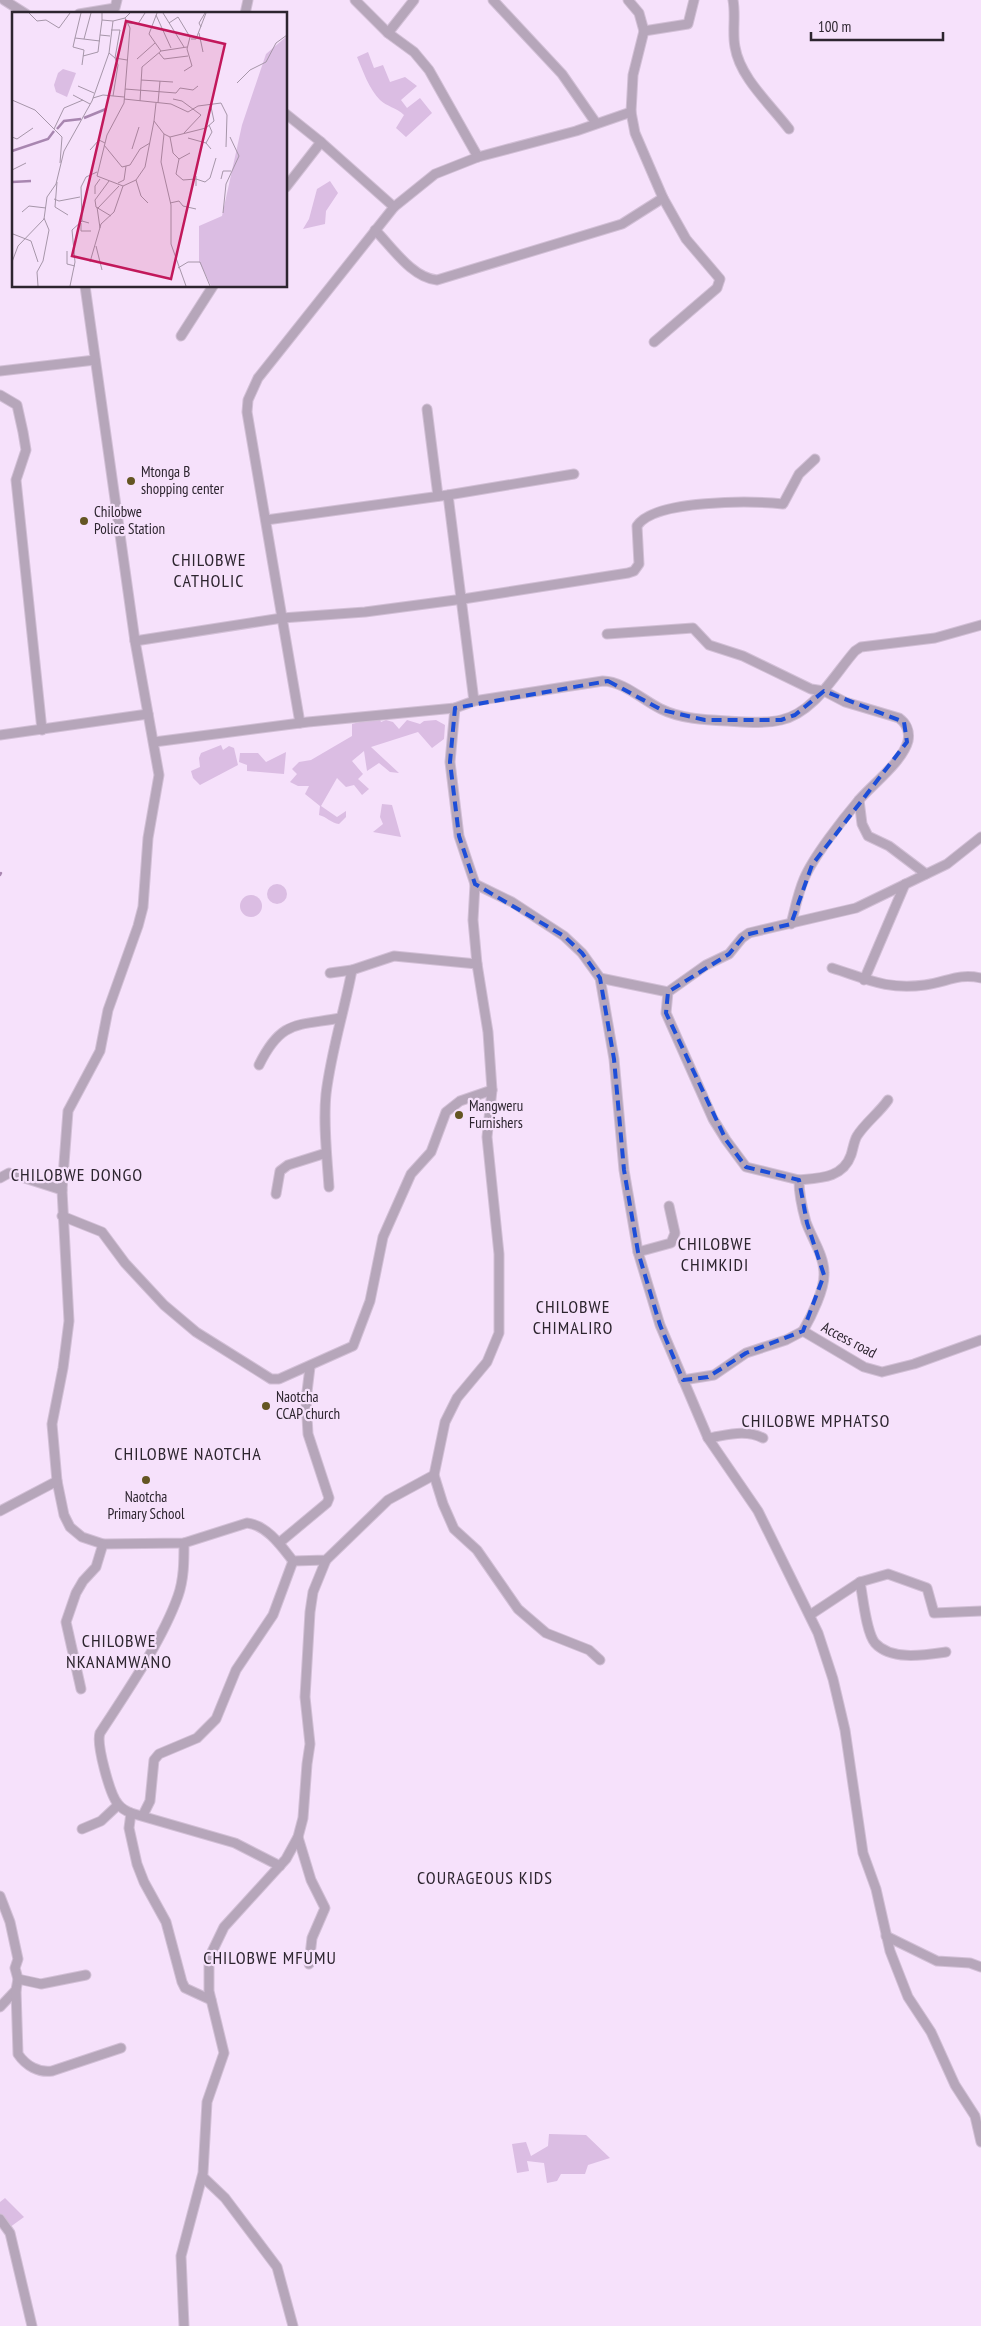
<svg xmlns="http://www.w3.org/2000/svg" width="981" height="2326" viewBox="0 0 981 2326" font-family="'PT Sans Narrow',sans-serif">
<rect width="100%" height="100%" fill="#f6e1fb"/>
<g fill="#dbbde3">
<path d="M368,52L374,68L383,65L390,82L405,77L417,86L401,100L407,108L420,98L432,113L406,137L396,128L404,115C397,108 386,106 380,100C369,89 363,71 357,57Z"/>
<path d="M330,181L338,193L326,211L325,224L303,229L309,219L317,189Z"/>
<path d="M379,717L381,722L386,720L393,722L399,729L407,720L420,724L424,721L436,720L445,725L444,739L432,748L418,732L371,747L399,773L390,772L379,763L367,771L364,751L352,761L363,774L358,779L369,789L362,795L354,785L346,787L337,778L321,806L337,817L346,811V817L339,824C331,823 327,817 319,815L320,806L305,794L309,786H298L290,782L297,774L292,769L299,762L311,760L352,736V724Z"/>
<path d="M221,745L223,750L229,746L234,748L238,765L200,785L193,778L191,771L200,767L199,758L201,753Z"/>
<path d="M286,752L284,774L247,771V765L239,762L240,753H258L266,762Z"/>
<path d="M382,804L392,805L401,837L373,832L383,824L380,817Z"/>
<circle cx="277" cy="894" r="10"/>
<circle cx="251" cy="906" r="11"/>
<path d="M549,2134L586,2135L610,2158L588,2165L585,2174H561L557,2181L547,2183L544,2163L527,2161L529,2171L517,2173L512,2144L526,2142L531,2156L548,2146Z"/>
<path d="M5,2198L24,2217L6,2230L0,2224V2202Z"/>
</g>
<g fill="none" stroke-linecap="round" stroke-linejoin="round">
<path stroke="#a886b0" stroke-width="2.5" d="M0,875L1,873"/>
<defs>
<g id="street">
<path d="M4,0L26,14"/>
<path d="M355,0L388,33L414,52L429,70L478,157"/>
<path d="M493,0L562,74L596,123"/>
<path d="M628,0L639,13L644,31L633,75L632,94L631,112L635,133L663,198L686,239L720,279L717,288L654,342"/>
<path d="M733,0C736,16 732,32 735,47C740,78 771,105 789,129"/>
<path d="M79,14L115,8L117,0"/>
<path d="M245,14L248,0"/>
<path d="M644,31L688,24L694,0"/>
<path d="M388,33L414,0"/>
<path d="M286,114L321,142L394,207L435,174L478,157L576,131L631,112"/>
<path d="M286,187L321,142"/>
<path d="M375,230C392,247 412,278 437,280L622,224L663,198"/>
<path d="M85,286L135,641L159,775L148,838L143,907L138,926L108,1010L100,1051L68,1111L62,1190L69,1321L63,1368L52,1424L57,1481L64,1515L70,1527L82,1537L103,1544L184,1543L247,1523C267,1525 282,1547 293,1561L326,1560L388,1500L434,1475"/>
<path d="M181,336L213,286"/>
<path d="M0,371L95,360"/>
<path d="M0,395L17,405L23,432L26,450L16,480L42,730"/>
<path d="M427,409L438,496"/>
<path d="M448,495L474,701"/>
<path d="M266,520L448,495L574,474"/>
<path d="M607,634L693,628L709,645L743,656L811,689L824,691L845,702L899,718C906,723 910,731 908,741C903,761 872,785 859,800C843,819 813,857 804,879C798,893 795,909 791,924"/>
<path d="M135,641L282,618L365,612L463,599L628,573L634,571L639,564L637,526C654,499 753,501 783,504L799,474L815,459"/>
<path d="M455,708L450,762L459,836L475,884L512,902L564,936L582,953L600,978L614,1059L624,1170L638,1252L660,1325L708,1438L758,1511L818,1633L833,1679L845,1730L863,1853L876,1889L890,1951L908,1997L931,2032L955,2085L975,2116L981,2142"/>
<path d="M300,723L247,412L248,400L258,378L394,207"/>
<path d="M0,735L148,714"/>
<path d="M154,742L308,722L455,708L474,701L603,681C623,681 644,701 661,709C681,719 706,720 728,721C745,722 764,724 781,720C814,713 834,675 855,651L861,647L935,638L981,625"/>
<path d="M859,800L862,824L868,836L889,846L926,874"/>
<path d="M475,884L473,920L477,964L488,1032L492,1090L487,1137L499,1254V1333L487,1362L457,1398L445,1422L434,1475L443,1504L454,1529L477,1550L518,1609L546,1633L589,1650L600,1660"/>
<path d="M832,968C867,979 886,990 925,985C947,982 958,973 981,978"/>
<path d="M330,973L352,970L394,956L477,964"/>
<path d="M600,978L668,992"/>
<path d="M864,980L905,884"/>
<path d="M259,1065C281,1020 296,1026 340,1018"/>
<path d="M0,1178L9,1173L62,1190"/>
<path d="M799,1180L746,1167L726,1140L713,1119L666,1013L668,992L706,965L729,954L742,938L749,933L856,908L947,864L981,837"/>
<path d="M329,1187C327,1156 323,1124 326,1094C331,1052 344,1012 352,970"/>
<path d="M276,1194L280,1171L288,1165L326,1153"/>
<path d="M62,1216L102,1232L125,1263L164,1305L196,1332L271,1379H279L353,1346L370,1301L383,1237L411,1174L431,1152L446,1112L460,1101L492,1090"/>
<path d="M638,1252L671,1243L675,1233L669,1206"/>
<path d="M803,1331C811,1317 825,1289 824,1273C824,1255 812,1239 806,1222C802,1208 799,1194 799,1180C820,1178 843,1178 851,1155C853,1149 854,1141 857,1136C865,1123 879,1113 888,1100"/>
<path d="M803,1331L864,1367L882,1372L914,1364L981,1340"/>
<path d="M683,1380L714,1375L746,1353L786,1340L803,1331"/>
<path d="M708,1438C728,1435 745,1429 763,1438"/>
<path d="M0,1511L57,1481"/>
<path d="M184,1543C184,1561 184,1579 178,1596C162,1641 126,1693 100,1733C96,1744 110,1795 118,1804C121,1808 126,1811 131,1813L235,1843L280,1866"/>
<path d="M279,1543L327,1503L329,1498L308,1434L306,1400L310,1367"/>
<path d="M860,1582C863,1597 866,1632 875,1643C891,1661 925,1655 946,1652"/>
<path d="M810,1615L860,1582L888,1574L927,1588L934,1613L981,1611"/>
<path d="M81,1689L66,1622L76,1593L83,1581L96,1567L103,1544"/>
<path d="M131,1813L129,1828L137,1864L144,1882L166,1922L182,1982L185,1988L211,2000"/>
<path d="M143,1815L150,1801L154,1760L159,1754L197,1738L216,1719L236,1670L273,1615L293,1561"/>
<path d="M82,1829L101,1821L118,1805"/>
<path d="M298,1837L311,1880L325,1908L312,1938L309,1964"/>
<path d="M0,1896L10,1922L18,1959L15,1968L18,1979L16,1990L0,2007"/>
<path d="M886,1936L937,1961L970,1963L981,1967"/>
<path d="M18,1979L41,1984L86,1975"/>
<path d="M16,1990L18,2054C26,2066 39,2073 52,2071L121,2048"/>
<path d="M203,2177L225,2198L277,2267L293,2326"/>
<path d="M0,2219L10,2233L32,2326"/>
<path d="M184,2326L181,2256L203,2173L207,2102L224,2053L209,1991V1962L211,1954L224,1927L286,1859L298,1837L303,1818L307,1764L310,1744L305,1697L310,1612L313,1592L326,1560"/>
</g>
</defs>
<use href="#street" stroke="#d2bfd6" stroke-width="11"/>
<use href="#street" stroke="#b6a6ba" stroke-width="9"/>
</g>
<path fill="none" stroke="#1d4ed8" stroke-width="4" stroke-dasharray="10 6" stroke-linejoin="round" d="M608,681L662,710L705,720H781L795,715L824,691L904,722L907,742L812,865L791,924L745,935L729,954L668,992L666,1013L726,1140L746,1167L799,1180L807,1223L824,1275L803,1331L746,1353L708,1377L683,1380L660,1325L638,1252L624,1170L614,1059L600,978L582,953L564,936L475,884L459,836L450,762L455,708Z"/>
<g fill="#645522" stroke="#f6e1fb" stroke-width="2">
<circle cx="131" cy="481" r="5"/>
<circle cx="84" cy="521" r="5"/>
<circle cx="459" cy="1115" r="5"/>
<circle cx="266" cy="1406" r="5"/>
<circle cx="146" cy="1480" r="5"/>
</g>
<g text-anchor="middle" stroke-width="4.5" stroke-linejoin="round" paint-order="stroke">
<g font-size="15" fill="#2d252f" stroke="#f6e1fb" text-anchor="start">
<text x="141" y="477">Mtonga B<tspan x="141" dy="17">shopping center</tspan></text>
<text x="94" y="517">Chilobwe<tspan x="94" dy="17">Police Station</tspan></text>
<text x="469" y="1111">Mangweru<tspan x="469" dy="17">Furnishers</tspan></text>
<text x="276" y="1402">Naotcha<tspan x="276" dy="17">CCAP church</tspan></text>
<text x="146" y="1502" text-anchor="middle">Naotcha<tspan x="146" dy="17">Primary School</tspan></text>
</g>
<g font-size="15" fill="#2d252f" stroke="#f6e1fb">
<text transform="translate(849 1340) rotate(28)" y="5">Access road</text>
</g>
<g font-size="18" letter-spacing="1" fill="#2d252f" stroke="#f6e1fb">
<text x="209" y="566">CHILOBWE<tspan x="209" dy="21">CATHOLIC</tspan></text>
<text x="77" y="1181">CHILOBWE DONGO</text>
<text x="715" y="1250">CHILOBWE<tspan x="715" dy="21">CHIMKIDI</tspan></text>
<text x="573" y="1313">CHILOBWE<tspan x="573" dy="21">CHIMALIRO</tspan></text>
<text x="816" y="1427">CHILOBWE MPHATSO</text>
<text x="188" y="1460">CHILOBWE NAOTCHA</text>
<text x="119" y="1647">CHILOBWE<tspan x="119" dy="21">NKANAMWANO</tspan></text>
<text x="485" y="1884">COURAGEOUS KIDS</text>
<text x="270" y="1964">CHILOBWE MFUMU</text>
</g>
</g>
<g transform="translate(12 12)">
<rect width="275" height="275" fill="#f6e1fb"/>
<path d="M275,24V274H199L187,249V214L210,204L230,113L254,42ZM51,57L64,61L55,85L44,80L42,73L46,61Z" fill="#dbbde3"/>
<path fill="none" stroke="#a886b0" stroke-width="2.5" d="M72,106L94,97M45,117L52,109L69,107M0,139L36,127L42,119M0,170L19,169"/>
<path fill="none" stroke="#a696a9" stroke-width="1" d="M17,1L25,9L34,8L47,16L58,1M90,1V8L101,9M145,1L137,22L149,39L175,35M151,1L172,35M144,3L159,36M113,6L118,16L112,91L95,123L85,164L111,174L124,168M116,11L126,12L133,1M157,11L166,5L178,25L175,37L180,54L172,59M189,15L187,11L193,1M99,18H108L103,46M187,21L191,40M88,23L90,8M63,26L69,1M72,27L79,1M179,27H184L194,1M97,41L103,46L115,48M147,41L152,47L176,44M71,44L86,40L88,23L98,24M125,47L143,31M70,53L72,38L61,35L63,26L88,29M129,68L161,70M225,71L238,58L254,50L264,31L275,23M66,74L82,81M113,77L164,81L168,76L181,78L186,74M61,83L78,92M101,84L106,53L103,46M81,86L91,83L112,85M112,87L159,92L176,100L186,94L209,91L215,103L214,135M161,87L170,89L189,103L172,121M0,88L23,98L42,117L52,96L71,88M128,89L130,55L149,39M144,91L142,109L152,122L149,150L159,193V232L174,274M146,91L148,69M42,117L50,125L48,151M152,122L158,125L194,116L202,109L199,95M0,125L5,127L21,116M158,125L161,141L167,147M176,126L194,131L199,137M194,131L200,120L197,113M92,133L110,155L118,153L128,137L138,131M120,137L127,115M78,138L87,128L93,131M0,158L14,151M164,162L167,147L178,141M164,162L171,168L184,167V174M184,164V167L193,170L198,166L204,146M209,167L211,159H219M97,169L83,188L84,195L99,204M45,170L43,195L56,203M106,171L112,168L114,154M83,182V174L88,167M42,187L47,189L68,185M136,191L129,184L124,168L133,155L142,109M158,191L167,189L171,194L184,197M85,195L88,216M86,196L107,174M10,200L17,194L34,196M211,201L214,172L227,144L218,125M70,209L69,175L74,165L85,160M69,211V219H79M1,222L19,229L26,250M84,234L90,258M55,239V252L63,254M0,250L6,234L32,207L35,185L44,172L52,139L80,89L97,41L101,9L113,6L118,1M78,250L89,212L102,200L111,174M166,256L176,250H188L198,274M26,274L25,260L31,249L37,218L32,206M58,274L63,250L60,218L70,209L77,211"/>
<path fill="#c2185b" fill-opacity="0.15" stroke="#c2185b" stroke-width="2.5" d="M114,9L213,32L159,267L60,244Z"/>
<rect width="275" height="275" fill="none" stroke="#2d252f" stroke-width="2.5"/>
</g>
<path d="M811 32v8h132v-8" fill="none" stroke="#2d252f" stroke-width="2.5"/>
<text x="818" y="32" font-size="15" fill="#2d252f" stroke="#f6e1fb" stroke-width="4" paint-order="stroke">100 m</text>
</svg>
